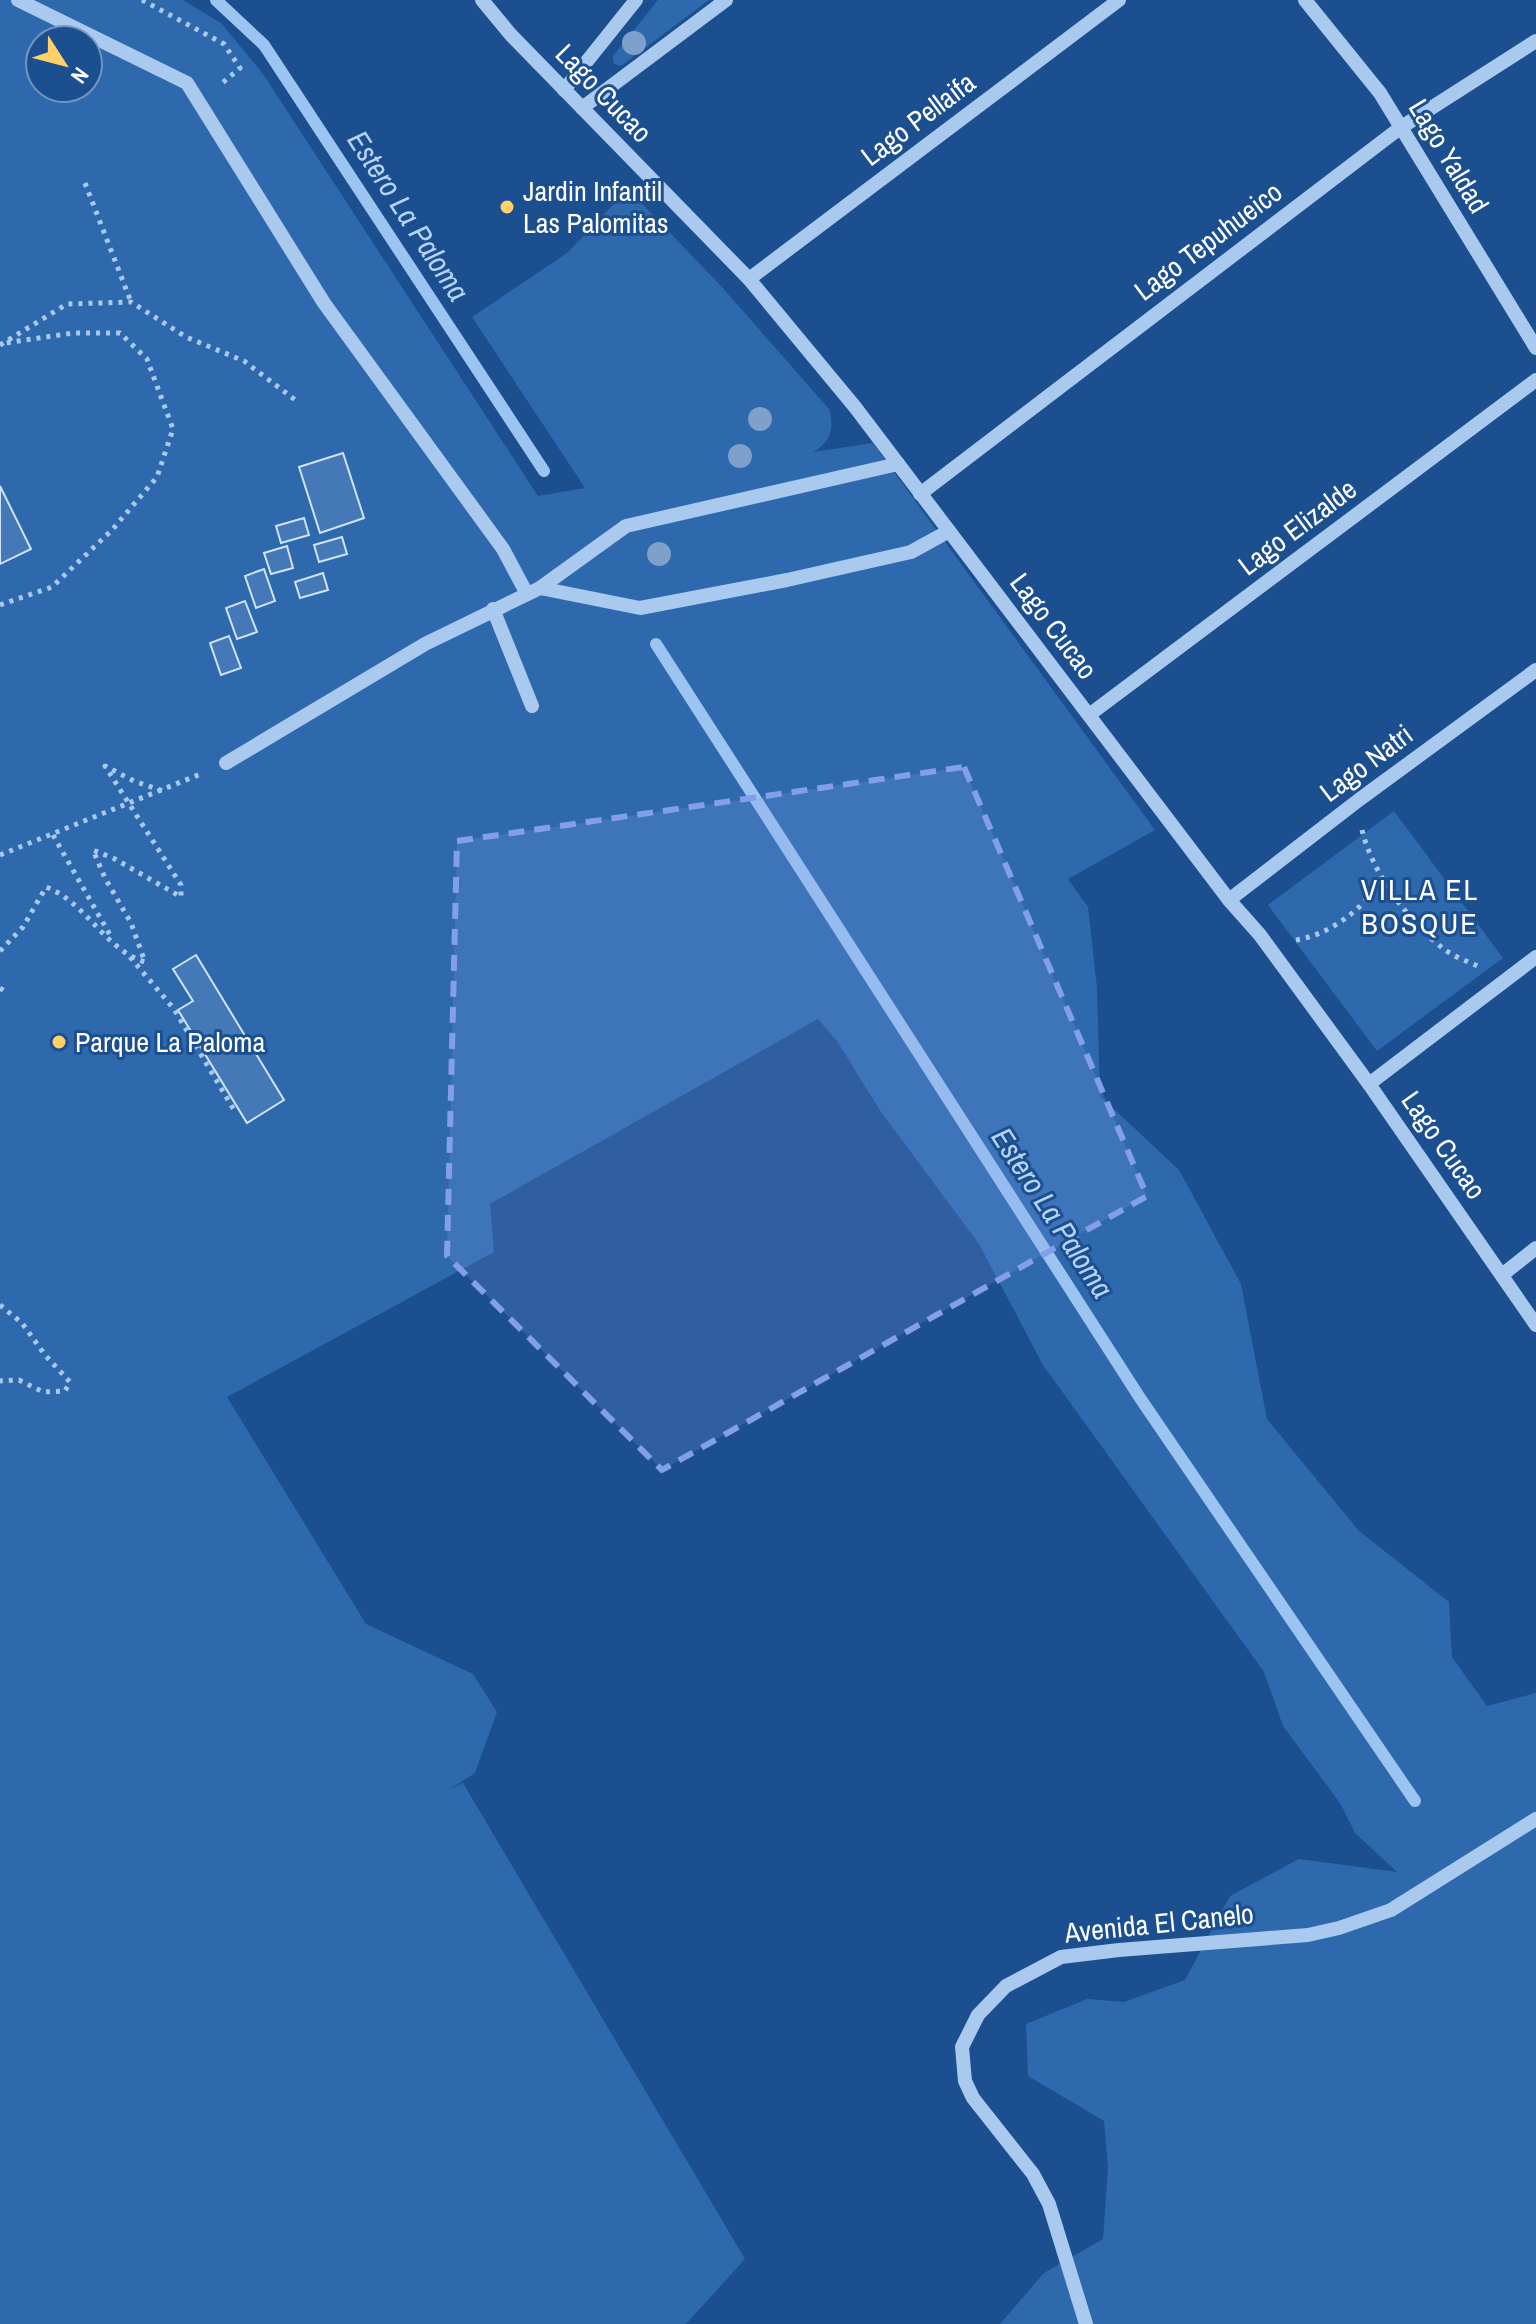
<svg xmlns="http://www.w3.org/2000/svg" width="1536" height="2324" viewBox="0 0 1536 2324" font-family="'Archivo Narrow',sans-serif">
<rect width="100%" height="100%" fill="#1b4f8f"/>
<g fill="#2e69ad" fill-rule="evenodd">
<path d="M0,0H183L221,23L263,74L538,496L585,488L472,317L567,253L628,189L721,286L829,409C835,428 830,443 813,452L873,443L1155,830L1068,879L1088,907L1097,988L1100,1096L1179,1170L1241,1284L1267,1419L1359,1531L1449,1602L1452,1657L1487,1706L1536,1693V2324H1000L1044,2273L1103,2239L1108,2169L1104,2121L1028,2076L1026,2024L1087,1999L1124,2002L1185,1980L1230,1896L1299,1859L1397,1872L1355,1833L1340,1803L1283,1726L1264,1672L1043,1365L979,1244L881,1112L837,1041L818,1019L490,1204L494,1252L227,1397L366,1624L473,1674L497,1712L475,1773L450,1789L463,1783L745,2259L686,2324H0ZM40,40H88V88H40Z"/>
<path d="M658,0H709L621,66L614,64L613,56Z"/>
<path d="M1394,811L1503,958L1377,1051L1268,905Z"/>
</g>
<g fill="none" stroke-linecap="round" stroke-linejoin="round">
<g stroke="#9cc4f0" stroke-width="12">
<path d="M216,0L264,45L544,471"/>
<path d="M656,644L1140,1398L1415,1801"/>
</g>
</g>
<g fill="#4478b7" stroke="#cfe3fa" stroke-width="2">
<path d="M343,453L364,518L320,533L299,467Z"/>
<path d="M0,486L31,549L0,564Z"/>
<path d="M304,518L309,535L281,543L276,526Z"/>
<path d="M342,537L347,554L319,562L314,545Z"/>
<path d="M287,546L293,568L271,574L264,553Z"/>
<path d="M264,569L275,601L256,608L245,576Z"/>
<path d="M323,573L328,590L300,598L295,582Z"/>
<path d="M245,601L257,632L237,639L226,608Z"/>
<path d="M229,636L241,668L221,675L210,643Z"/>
<path d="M196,955L284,1100L247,1123L178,1010L193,1001L173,969Z"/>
</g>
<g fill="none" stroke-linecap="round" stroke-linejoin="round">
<g stroke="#a9c9ee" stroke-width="5" stroke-dasharray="4 6" stroke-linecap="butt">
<path d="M142,0L224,44L240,68L221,84"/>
<path d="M85,183L131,302"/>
<path d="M0,345L67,304L131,302L186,337L244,361L298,402"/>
<path d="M0,605L52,587L112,530L157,477L173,429L147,359L120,333H73L5,343"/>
<path d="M1362,830C1373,875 1409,922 1445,950C1455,957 1469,962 1480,967"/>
<path d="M53,835L110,935"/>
<path d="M0,855L203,773"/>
<path d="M1296,940C1332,934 1364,908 1383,878"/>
<path d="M0,951L23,927L46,887C86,902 105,950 145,962L131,923L105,878L93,850L115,859L181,897V885L105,766L134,781L163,791"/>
<path d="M130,957L174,1009L234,1110"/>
<path d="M0,988L6,992"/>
<path d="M0,1305L22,1323L45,1355L70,1382L65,1391L43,1392L19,1380L0,1381"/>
</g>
<g stroke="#a9c9ee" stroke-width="14">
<path d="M18,0L187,83L324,303L503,549L527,594"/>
<path d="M482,0L511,35L749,279L855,407L1229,900L1260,935L1369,1084L1536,1325"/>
<path d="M1305,0L1380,93L1536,348"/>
<path d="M564,90L636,0"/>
<path d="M582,108L726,0"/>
<path d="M749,279L1119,0"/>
<path d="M920,494L1400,128L1536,41"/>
<path d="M540,588L640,608L787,580L911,552L949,531"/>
<path d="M493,609L532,706"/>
<path d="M1089,715L1536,380"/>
<path d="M226,763L425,644L540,588L626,526L898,464"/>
<path d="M1229,900L1360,799L1536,670"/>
<path d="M1369,1084L1536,957"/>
<path d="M1502,1275L1536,1248"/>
<path d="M1086,2324L1049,2204L1033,2174L973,2098L965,2081L962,2047L978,2015L1006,1986L1061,1957L1119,1950L1308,1935L1339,1928L1391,1910L1536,1819"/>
</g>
</g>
<g fill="#7ea0ca">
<circle cx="634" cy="43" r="12"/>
<circle cx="760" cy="419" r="12"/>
<circle cx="740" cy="456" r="12"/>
<circle cx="659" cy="554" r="12"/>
</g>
<path fill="#839eea" fill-opacity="0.2" stroke="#839eea" stroke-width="6" stroke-dasharray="16 10" stroke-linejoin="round" d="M964,767L1147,1196L662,1470L447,1256L457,841Z"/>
<g fill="#ffd166" stroke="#1b4f8f" stroke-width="3">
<circle cx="507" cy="207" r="8"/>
<circle cx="59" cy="1042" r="8"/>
</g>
<g text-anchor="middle" stroke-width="6" stroke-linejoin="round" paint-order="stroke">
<g font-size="28" fill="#fff" stroke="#1b4f8f">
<text transform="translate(604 93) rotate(46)" y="10">Lago Cucao</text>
<text transform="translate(918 119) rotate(-37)" y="10">Lago Pellaifa</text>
<text transform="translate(1449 156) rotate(59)" y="10">Lago Yaldad</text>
<text transform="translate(1208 241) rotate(-37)" y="10">Lago Tepuhueico</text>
<text transform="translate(1297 527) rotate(-37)" y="10">Lago Elizalde</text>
<text transform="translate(1054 626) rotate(53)" y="10">Lago Cucao</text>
<text transform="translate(1366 763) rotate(-37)" y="10">Lago Natri</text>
<text transform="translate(1444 1145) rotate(55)" y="10">Lago Cucao</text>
<text transform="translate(1159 1923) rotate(-6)" y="10">Avenida El Canelo</text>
</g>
<g font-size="28" fill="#fff" stroke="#1b4f8f" text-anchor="start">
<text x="523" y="201">Jardin Infantil<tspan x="523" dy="32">Las Palomitas</tspan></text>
<text x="75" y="1052">Parque La Paloma</text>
</g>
<g font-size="30" font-style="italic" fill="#b5d3f5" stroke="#1b4f8f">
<text transform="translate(408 216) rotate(57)" y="10">Estero La Paloma</text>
<text transform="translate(1052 1213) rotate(57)" y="10">Estero La Paloma</text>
</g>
<g font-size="30" letter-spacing="2" fill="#fff" stroke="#1b4f8f">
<text x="1420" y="900">VILLA EL<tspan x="1420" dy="34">BOSQUE</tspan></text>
</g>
</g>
<g transform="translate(64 64) rotate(126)"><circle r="38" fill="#1b4f8f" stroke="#7695bc" stroke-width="2"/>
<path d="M0-6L14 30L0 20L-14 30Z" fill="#ffd166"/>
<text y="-12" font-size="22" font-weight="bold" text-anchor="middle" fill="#ffffff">N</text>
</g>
</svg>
